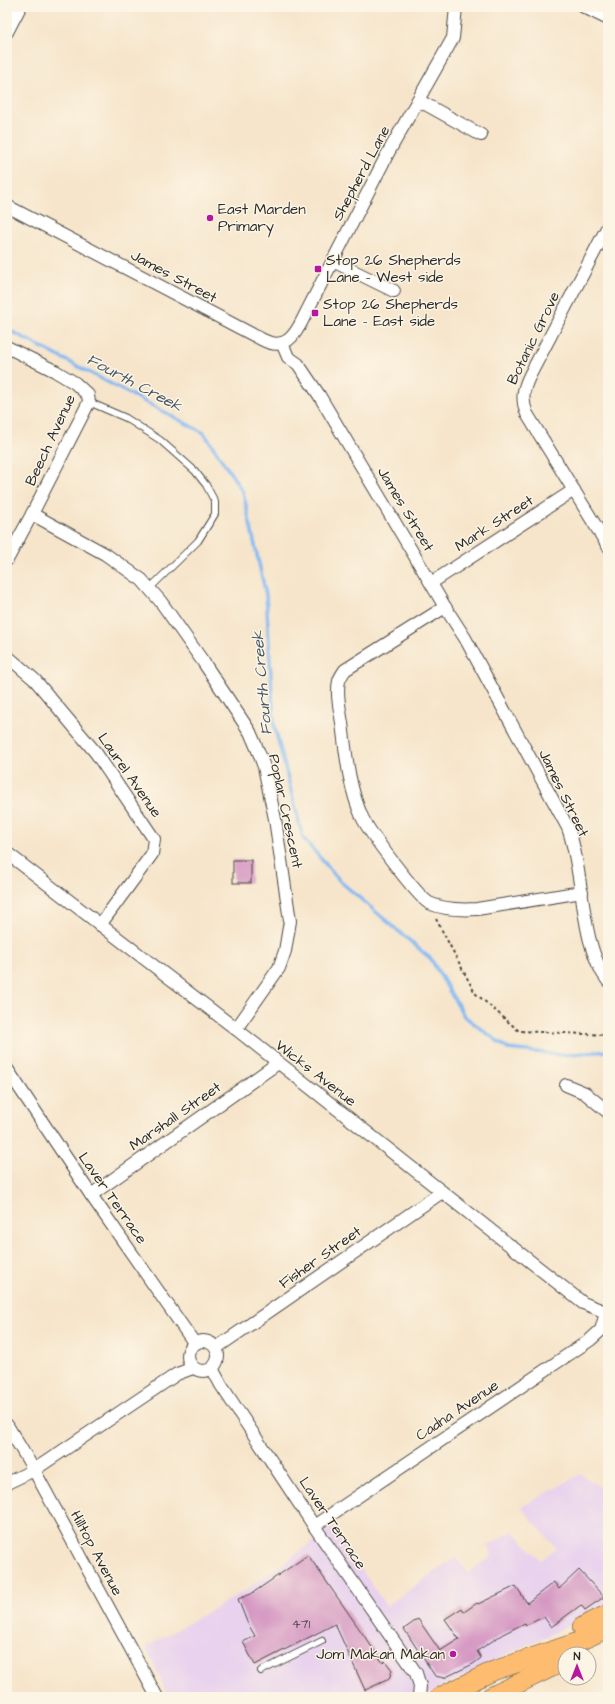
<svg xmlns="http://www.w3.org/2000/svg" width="615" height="1704" viewBox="0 0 615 1704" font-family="'Architects Daughter',sans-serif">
<rect width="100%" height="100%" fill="#fcf5e5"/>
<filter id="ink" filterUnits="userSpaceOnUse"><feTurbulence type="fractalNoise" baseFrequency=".025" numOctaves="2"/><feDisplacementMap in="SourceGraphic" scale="8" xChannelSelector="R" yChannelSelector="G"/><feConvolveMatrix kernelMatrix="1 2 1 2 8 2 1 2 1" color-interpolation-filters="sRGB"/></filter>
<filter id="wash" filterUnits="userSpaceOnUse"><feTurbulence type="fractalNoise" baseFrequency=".012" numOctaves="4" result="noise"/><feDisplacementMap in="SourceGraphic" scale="16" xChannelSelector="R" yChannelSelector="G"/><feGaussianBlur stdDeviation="0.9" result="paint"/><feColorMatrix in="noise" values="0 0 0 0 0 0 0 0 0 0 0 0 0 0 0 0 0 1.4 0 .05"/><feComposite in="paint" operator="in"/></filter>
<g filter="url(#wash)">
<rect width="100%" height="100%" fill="#f6e5cb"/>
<path fill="#e8d2ee" d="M581,1474L608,1493V1606L421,1697H168L146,1647L243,1592L333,1527L386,1606L456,1557L468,1573L492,1555L487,1546L513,1531L541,1560L556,1548L521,1507Z"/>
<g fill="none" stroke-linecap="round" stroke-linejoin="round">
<path stroke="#84baf3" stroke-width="3.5" d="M7,329L204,433L243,492L266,595L274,724L303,838L341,882L431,959L464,1016L508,1049L562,1055L608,1051"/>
</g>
<g id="blocks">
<g fill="#d598c3">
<rect x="233" y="860" width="18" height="23"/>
<path d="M308,1555L383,1663L385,1661L392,1670L389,1679L365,1690L335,1624L255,1665L243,1642L255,1636L247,1622L238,1599L251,1594Z"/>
<path d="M579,1570L604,1597L585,1610L581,1605L551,1627L544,1617L526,1625L525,1623L503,1634L477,1651L481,1658L473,1664L444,1678L435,1676L404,1629L418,1619L440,1651L459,1639L445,1619L462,1608L464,1612L477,1603L478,1604L516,1586L527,1603L554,1582L559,1589Z"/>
</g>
</g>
</g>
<g filter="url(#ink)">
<use href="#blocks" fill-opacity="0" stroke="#494743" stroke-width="1"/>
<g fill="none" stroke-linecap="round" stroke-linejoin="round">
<defs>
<g id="service">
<path d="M89,402L126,418L160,440L195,471L206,485L215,502V514L198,541L149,589"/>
<path d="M261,1671L322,1641"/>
</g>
<g id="minor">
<path d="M584,7L608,19"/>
<path d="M7,32L20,7"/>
<path d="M418,100L481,135"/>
<path d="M7,206L263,340C285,351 295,336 304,317L388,153L453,38L456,7"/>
<path d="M608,226L530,375C523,389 521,399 527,414L608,546"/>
<path d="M333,261L394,291"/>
<path d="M282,343L288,357L298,364L319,395L445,607L465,638L568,828C585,875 579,943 608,981"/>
<path d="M7,347L55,371L75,383L88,395L89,402L32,514L7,560"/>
<path d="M32,514L105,554L142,580L161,602L204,663L250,732L259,753L264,767L275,819L290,921L285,951L279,968L236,1029"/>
<path d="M431,583L574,490"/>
<path d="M445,607L345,670C343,673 340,677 339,681C336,694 340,710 342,723C346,755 349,788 362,817C369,832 417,896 429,903C444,910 461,910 477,909L582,892"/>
<path d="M7,656L35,680L96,753L154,839L152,854L100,925"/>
<path d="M7,853L236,1029L583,1303L608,1313"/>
<path d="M7,1069L91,1195L195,1344"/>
<path d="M566,1085L585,1093L608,1112"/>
<path d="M91,1195L278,1063"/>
<circle cx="203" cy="1356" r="15"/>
<path d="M216,1348L442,1192"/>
<path d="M212,1368L221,1385L314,1526L416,1673L420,1686L419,1697"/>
<path d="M7,1425L34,1470L157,1697"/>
<path d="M7,1483L34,1470L177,1374L193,1368"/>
<path d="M314,1526L590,1340L601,1330L606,1313"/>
</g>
<g id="primary">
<path d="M582,1627L608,1614"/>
<path d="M440,1697L493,1671L578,1642L608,1628"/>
<path d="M490,1697L565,1661"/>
</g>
</defs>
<use href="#service" stroke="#494743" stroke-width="8"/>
<use href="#minor" stroke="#494743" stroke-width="14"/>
<use href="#primary" stroke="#494743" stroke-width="20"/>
<path stroke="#494743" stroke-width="2" stroke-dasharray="3 3" stroke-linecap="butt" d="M436,919L475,993L519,1031L608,1035"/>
<use href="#service" stroke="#fff" stroke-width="6"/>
<use href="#minor" stroke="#fff" stroke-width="12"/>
<use href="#primary" stroke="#fdbc70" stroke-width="19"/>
</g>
</g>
<g fill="#b5179e" stroke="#fcf5e5" stroke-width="1.5">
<circle cx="210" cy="218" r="4"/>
<rect x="314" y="265" width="8" height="8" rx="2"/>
<rect x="311" y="309" width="8" height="8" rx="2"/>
<circle cx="453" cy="1654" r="4"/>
</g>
<g text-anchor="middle" stroke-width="3" stroke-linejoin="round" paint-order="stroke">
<g font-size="13" fill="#564651">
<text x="301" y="1628">471</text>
</g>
<g font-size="15" fill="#2b2b2b" stroke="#fcf5e5">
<text transform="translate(361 173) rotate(-62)" y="5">Shepherd Lane</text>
<text transform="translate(174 276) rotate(28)" y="5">James Street</text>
<text transform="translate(533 338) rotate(-64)" y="5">Botanic Grove</text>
<text transform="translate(50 440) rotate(-65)" y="5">Beech Avenue</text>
<text transform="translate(406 509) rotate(59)" y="5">James Street</text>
<text transform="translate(494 523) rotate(-33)" y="5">Mark Street</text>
<text transform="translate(130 775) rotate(55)" y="5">Laurel Avenue</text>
<text transform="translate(564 793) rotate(64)" y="5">James Street</text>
<text transform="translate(286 811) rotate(78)" y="5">Poplar Crescent</text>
<text transform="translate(316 1073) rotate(38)" y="5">Wicks Avenue</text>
<text transform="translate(175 1116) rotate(-35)" y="5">Marshall Street</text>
<text transform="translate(113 1198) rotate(55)" y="5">Laver Terrace</text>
<text transform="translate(320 1257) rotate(-35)" y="5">Fisher Street</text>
<text transform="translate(457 1410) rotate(-34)" y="5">Cadna Avenue</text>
<text transform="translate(333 1523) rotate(56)" y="5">Laver Terrace</text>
<text transform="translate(97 1553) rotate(62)" y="5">Hilltop Avenue</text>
</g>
<g font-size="15" fill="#2b2b2b" stroke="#fcf5e5" text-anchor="start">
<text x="218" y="214">East Marden<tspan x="218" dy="17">Primary</tspan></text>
<text x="326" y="265">Stop 26 Shepherds<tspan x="326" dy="17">Lane - West side</tspan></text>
<text x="323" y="309">Stop 26 Shepherds<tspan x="323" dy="17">Lane - East side</tspan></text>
<text x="445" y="1659" text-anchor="end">Jom Makan Makan</text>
</g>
<g font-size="16" font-style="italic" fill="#465667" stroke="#fcf5e5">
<text transform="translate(135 382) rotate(28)" y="6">Fourth Creek</text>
<text transform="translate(261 683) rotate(-95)" y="6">Fourth Creek</text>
</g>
</g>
<rect width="615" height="1704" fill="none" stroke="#fcf5e5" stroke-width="24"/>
<g transform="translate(577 1666)"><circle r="19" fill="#fcf5e5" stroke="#a8a49b"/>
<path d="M0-3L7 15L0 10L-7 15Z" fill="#b5179e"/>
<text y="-6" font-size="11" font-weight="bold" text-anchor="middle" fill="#2b2b2b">N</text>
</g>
</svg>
